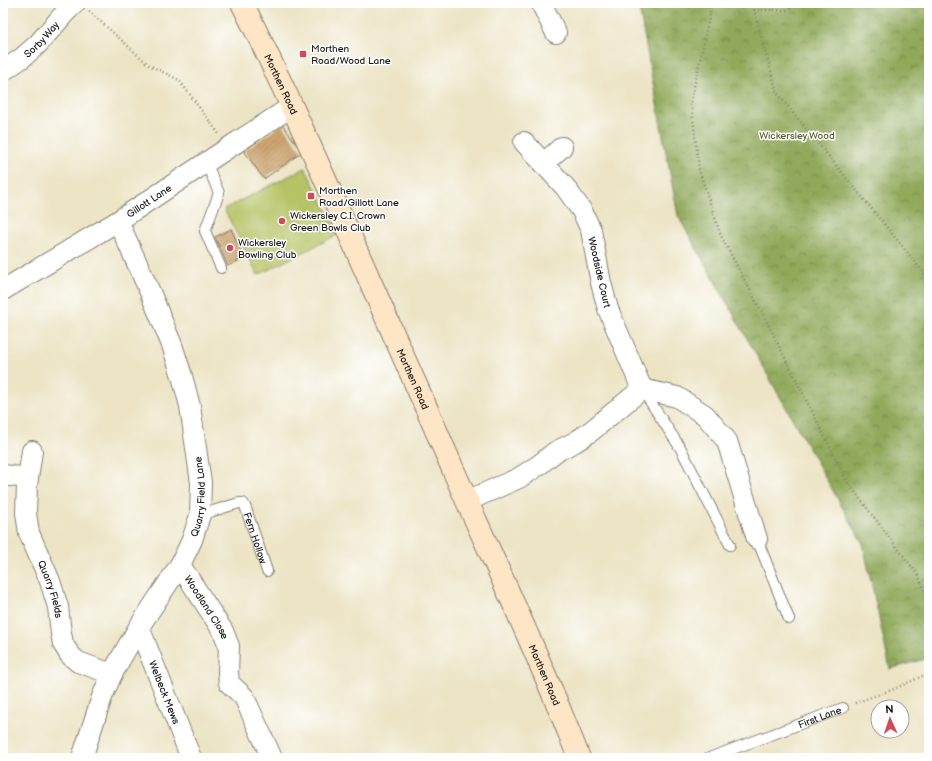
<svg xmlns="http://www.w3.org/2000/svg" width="932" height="761" viewBox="0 0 932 761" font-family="'Balsamiq Sans',sans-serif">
<defs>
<pattern id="forest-crowns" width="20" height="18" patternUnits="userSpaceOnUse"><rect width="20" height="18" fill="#90a95a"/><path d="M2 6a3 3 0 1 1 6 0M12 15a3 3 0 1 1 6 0" fill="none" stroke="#75894a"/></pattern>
<pattern id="building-hatch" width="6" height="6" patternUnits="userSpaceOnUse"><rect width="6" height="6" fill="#cda572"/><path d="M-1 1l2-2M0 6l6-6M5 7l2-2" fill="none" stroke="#af8d62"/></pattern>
</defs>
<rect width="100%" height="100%" fill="#fff"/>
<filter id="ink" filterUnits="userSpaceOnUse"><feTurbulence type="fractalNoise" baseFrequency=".025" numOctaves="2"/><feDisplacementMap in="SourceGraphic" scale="8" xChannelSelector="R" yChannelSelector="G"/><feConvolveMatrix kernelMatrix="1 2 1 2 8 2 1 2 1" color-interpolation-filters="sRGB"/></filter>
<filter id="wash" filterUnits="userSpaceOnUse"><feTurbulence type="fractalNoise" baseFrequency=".012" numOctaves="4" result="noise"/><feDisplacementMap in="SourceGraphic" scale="16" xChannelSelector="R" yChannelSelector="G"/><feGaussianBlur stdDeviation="0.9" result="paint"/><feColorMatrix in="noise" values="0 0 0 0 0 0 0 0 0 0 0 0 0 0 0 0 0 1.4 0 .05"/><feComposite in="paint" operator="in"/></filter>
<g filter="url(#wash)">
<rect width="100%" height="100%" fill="#ece4c5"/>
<path fill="url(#forest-crowns)" stroke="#56623b" d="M638,3H929V658L890,669L863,544L678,216Z"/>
<path fill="#b5c365" stroke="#687040" d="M305,168L339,234L258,275L224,209Z"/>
<g id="blocks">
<g fill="url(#building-hatch)">
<path d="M282,124L302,152L264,179L244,151Z"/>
<path d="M231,229L244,258L228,266L215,237Z"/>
</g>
</g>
</g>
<g filter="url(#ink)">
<use href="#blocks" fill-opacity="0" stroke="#848070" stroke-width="1"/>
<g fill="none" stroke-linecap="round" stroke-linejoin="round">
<defs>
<g id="service">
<path d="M206,162L219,193L205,231L221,268"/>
<path d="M642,389L681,449L730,545"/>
<path id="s1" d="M200,515L239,503H243L245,506L267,571"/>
<path d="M757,539L789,619"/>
<path id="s2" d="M709,758L843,708"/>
</g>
<g id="minor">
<path d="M541,3L556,33"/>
<path id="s3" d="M3,71L22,58L38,44L64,14L75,3"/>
<path d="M543,164L562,147"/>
<path id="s4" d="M3,290L118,221L228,148L291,107"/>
<path d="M642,389L677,397L705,415L727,441L757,539"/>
<path id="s5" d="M32,451L27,485L26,513L29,533L50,581L58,607L61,633L63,644L70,655L78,662L112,674"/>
<path d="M3,475L28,478"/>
<path d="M467,501L519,478L539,465L555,452L575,442L590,432L642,389L608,309L601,283L591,230L582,211L565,187L524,142"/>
<path id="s6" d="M180,565L223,631L229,646L228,672L229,683L244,697L272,758"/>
<path id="s7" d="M139,627L191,758"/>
<path id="s8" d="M82,758L102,697L112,674L121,658L139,627L180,565L192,540L200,515L201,483L190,406L182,376L172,345L150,292L118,221"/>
</g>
<g id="secondary">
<path id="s9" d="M242,3C307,132 362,265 421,396C436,431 451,465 466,499C505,585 545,670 579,758"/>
</g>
</defs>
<use href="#service" stroke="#848070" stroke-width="12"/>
<use href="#minor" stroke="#848070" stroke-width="22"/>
<use href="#secondary" stroke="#848070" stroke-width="24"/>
<g stroke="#848070" stroke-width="2.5" stroke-dasharray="1 3" stroke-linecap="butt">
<path d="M710,3V14L691,101L699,170L721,236L765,318L848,483L918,575L929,602"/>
<path d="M749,3L754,10L777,93L929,279"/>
<path d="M754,10H786L803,3"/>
<path d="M89,11L149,65L179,80L219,134"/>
<path d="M855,703L894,689L929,673"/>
</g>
<use href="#service" stroke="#fff" stroke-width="10"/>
<use href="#minor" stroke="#fff" stroke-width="20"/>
<use href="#secondary" stroke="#fde5c5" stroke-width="22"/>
</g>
</g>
<g fill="#d1495b" stroke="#fff" stroke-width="1.5">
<rect x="299" y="50" width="8" height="8" rx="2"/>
<rect x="307" y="192" width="8" height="8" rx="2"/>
<circle cx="282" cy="221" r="4"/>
<circle cx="230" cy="248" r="4"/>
</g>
<g text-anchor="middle" stroke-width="3" stroke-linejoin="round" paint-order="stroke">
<g font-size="10" fill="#1c1c1c" stroke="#fff">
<text dy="4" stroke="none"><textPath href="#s3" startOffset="50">Sorby Way</textPath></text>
<text dy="4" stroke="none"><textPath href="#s9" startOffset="90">Morthen Road</textPath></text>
<text dy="4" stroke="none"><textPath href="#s4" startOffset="171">Gillott Lane</textPath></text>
<text transform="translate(600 272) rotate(77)" y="4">Woodside Court</text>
<text dy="4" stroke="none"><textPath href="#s9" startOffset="413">Morthen Road</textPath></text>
<text dy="4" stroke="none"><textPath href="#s8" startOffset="290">Quarry Field Lane</textPath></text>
<text dy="4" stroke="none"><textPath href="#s1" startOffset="82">Fern Hollow</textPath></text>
<text dy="4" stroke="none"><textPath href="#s5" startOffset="143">Quarry Fields</textPath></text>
<text dy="4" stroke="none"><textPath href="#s6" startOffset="50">Woodland Close</textPath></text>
<text dy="4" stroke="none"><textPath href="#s9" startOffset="737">Morthen Road</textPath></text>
<text dy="4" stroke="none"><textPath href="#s7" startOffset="70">Welbeck Mews</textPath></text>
<text dy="4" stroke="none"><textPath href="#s2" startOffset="118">First Lane</textPath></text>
</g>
<g font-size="10" fill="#1c1c1c" stroke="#fff" text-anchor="start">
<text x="311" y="52">Morthen<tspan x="311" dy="12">Road/Wood Lane</tspan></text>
<text x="319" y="194">Morthen<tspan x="319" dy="12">Road/Gillott Lane</tspan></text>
<text x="290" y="219">Wickersley C.I. Crown<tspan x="290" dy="12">Green Bowls Club</tspan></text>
<text x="238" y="246">Wickersley<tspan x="238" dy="12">Bowling Club</tspan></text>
</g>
<g font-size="10" fill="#595f39" stroke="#fff">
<text x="797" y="139">Wickersley Wood</text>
</g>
</g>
<rect width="932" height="761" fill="none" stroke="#fff" stroke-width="16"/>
<g transform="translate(890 719) rotate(357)"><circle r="19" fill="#ffffff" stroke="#a4a4a4"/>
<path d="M0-3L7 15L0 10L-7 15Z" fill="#d1495b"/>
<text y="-6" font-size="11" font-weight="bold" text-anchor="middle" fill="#1c1c1c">N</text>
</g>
</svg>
